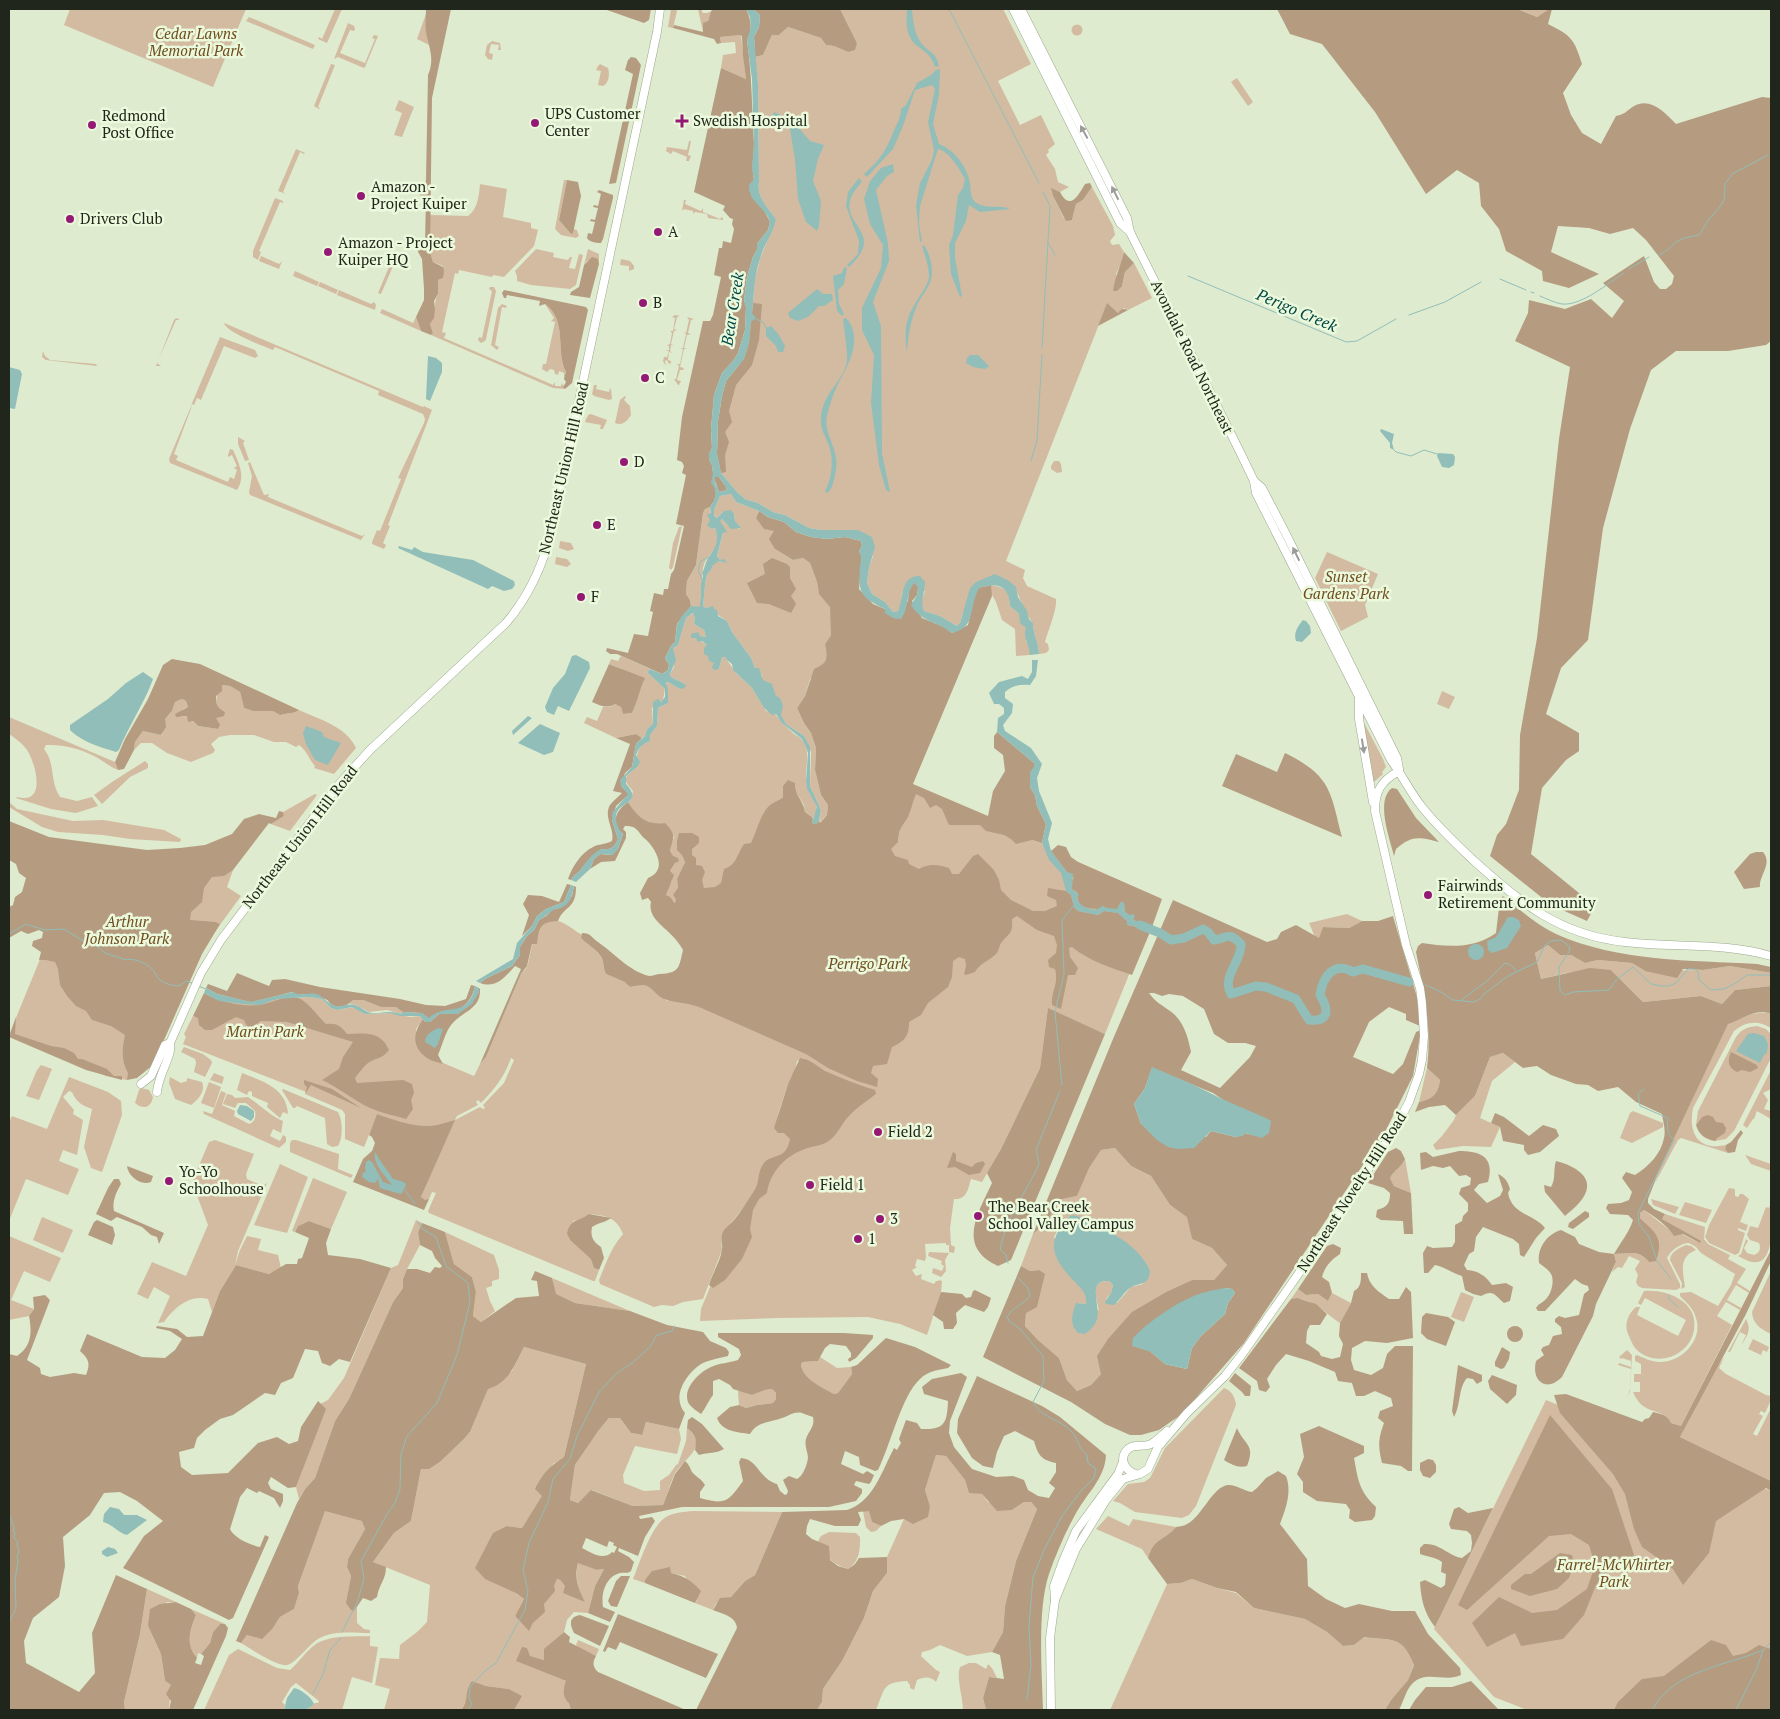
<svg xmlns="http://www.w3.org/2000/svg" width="1780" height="1719" viewBox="0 0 1780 1719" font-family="'PT Serif',serif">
<rect width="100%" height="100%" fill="#deebcf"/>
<g fill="#d3bba1" fill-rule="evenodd">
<path d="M70,9H246L213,87L64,25Z"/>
<path d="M335,9H342L327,43L318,39L319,37L322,39Z"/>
<path d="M671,9H676L677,11L673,28L668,27Z"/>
<path d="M698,9H701L703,13H707L712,11L703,32Z"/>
<path d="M840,9H1003L1031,64L998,81L1020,125L1041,115L1055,144L1048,150L1049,152L1046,155L1055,169L1058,182L1069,187L1060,192L1052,189L1053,196L1064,218L1072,220L1076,204L1083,200L1092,187L1113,226L1115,235L1110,241L1112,245L1119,244L1124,252L1122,261L1116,274L1122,286L1125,272L1134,263L1152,298L1128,310L1124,308L1118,313L1107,304L1006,561L1025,570L1023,578L1027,586L1056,599C1057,611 1048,630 1045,642L1048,644L1049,650L1046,653L1039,654C1039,643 1033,634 1033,623C1028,618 1018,595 1015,587L995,574L962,615L960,624L957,626L940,616L924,611L921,602L925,591L902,593L901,605L898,611L893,612L885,602L872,594L867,583L869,568L873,556L858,530H821L809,528L785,515L773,512L758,503L745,499L737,492L721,473L717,454L752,313L755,279L760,259L776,219C768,208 756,196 759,182L758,84L755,57L763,55L772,35H779L788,27L821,38L826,45L834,46L848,52L857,43Z"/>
<path d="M1517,9H1549L1537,17Z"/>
<path d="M426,14L429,45L417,39Z"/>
<path d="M249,17L315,45L313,49L246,21Z"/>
<path d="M348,23L354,26L355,29L354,31L350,30L340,53L365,63L375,39L372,38L374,35L378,36L365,67L364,68L338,57L334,59Z"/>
<circle cx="1077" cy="30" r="5.5"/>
<path d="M741,35L746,79L721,68L723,55L736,53L735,42L721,43L720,37Z"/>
<path d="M492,41L500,43L501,50H498L499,45L491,44L489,53L493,54L492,60L488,59L485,55L487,45Z"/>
<path d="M331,64L335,65L318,107L320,108L319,109L314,106Z"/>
<path d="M600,64L608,68C610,73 609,84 603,86L598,85L601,71L596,70L598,66Z"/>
<path d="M1237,78L1253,102L1248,106L1231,82Z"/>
<path d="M399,100L414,107L402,137L394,135L402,113L395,110Z"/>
<path d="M689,141H691L688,155L691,156L689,161H686L687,157L673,151L671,154L666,151L667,147L687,150Z"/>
<path d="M296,149L305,153L304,154L300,152L283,192L286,194L278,191Z"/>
<path d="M564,180H567L559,220L571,234L573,229L577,230L579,236L576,238L561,235L555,229Z"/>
<path d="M480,184L507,189L503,217L531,223V228L538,230L534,246L504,277L493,275L492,277L459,270L458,274L455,273L442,332L446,333L444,338L553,385L555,382V386H561L562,383L565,389L553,388L431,335L433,333L430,324C436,314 433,303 438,294L437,286L438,280L443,278V266L433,262L430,252V215L468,216C478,209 479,195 480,184Z"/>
<path d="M275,198L283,201V203L280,202L259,251L261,252L258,260L253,257V251Z"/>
<path d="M684,200H686L685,204L701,211L703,208V212L720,219L722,217L723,218V220L708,218L707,214L695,212L693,214V211L684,209L682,211Z"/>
<path d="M536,249L554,253L553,257L568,260L570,257H572L569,268L575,269L579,254L583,255L576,285L570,289L531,285L517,281V276L515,271Z"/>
<path d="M588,249L599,254V264L598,259L587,261L584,265Z"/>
<path d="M394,251L397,257L381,294L378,293L394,255L392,254Z"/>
<path d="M261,256L279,264L282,261L279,269L259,261Z"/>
<path d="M621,259L630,261L634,266V269L629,271V266L620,265Z"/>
<path d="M295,271L319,282L317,286L293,276Z"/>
<path d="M320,282L338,290L336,294L318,286Z"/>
<path d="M490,287H494L496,291L486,339L485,341L481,343L478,340L479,337L482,338L492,291L489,289Z"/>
<path d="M339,290L371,304L374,302L376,305L375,310L337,295Z"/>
<path d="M502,304L507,306L506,308L502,307L495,345L499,347L497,350L491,345L498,308Z"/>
<path d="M545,304C568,320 555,351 566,372L564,379V373L559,371L558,375L555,374L554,370L550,369L547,372L542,369L543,364H546L555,322L551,321L554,318Z"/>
<path d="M382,309L413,323L416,317L421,331L380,313Z"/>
<path d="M675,315L680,316L677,317L674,329L677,330L674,331L671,344L674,346L671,345L670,351L673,353L669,352L668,360L671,361V363L669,364L667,360L665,361L666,366L663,361L664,357H667L669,351L665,350H669V346L667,345L670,344L672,333L670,331H673L675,318L672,317Z"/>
<path d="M687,317L694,319L691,320L688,333L691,334L687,335L684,348L687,349H684L680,367L684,368L683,370H680L677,380L681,381L679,385H678L674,379H676L679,366L677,364H680L683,349H680L683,348L686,334L683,332L686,333L689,320Z"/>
<path d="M176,318L180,320H176L157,363L161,366H156L174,320Z"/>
<path d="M224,323L423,407L424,406L432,410L388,525L390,526L383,543L386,545L384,549L372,544V542L377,530L380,531L401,479L398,478L424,423L425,419L423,414L378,395L379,391L275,347L273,350C263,346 226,332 224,323Z"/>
<path d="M220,337L255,350L258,356L255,358L224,346L201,400L197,398L194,405L192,404L190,408Z"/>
<path d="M43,351L45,356L50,360L96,364L97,366L46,360L42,357Z"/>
<path d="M594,385H597L596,389L609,392L610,388L611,389L612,399L609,400L594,396L592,394Z"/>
<path d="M625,396L626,397L624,400L630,406L631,415C627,421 623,426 615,423L620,400Z"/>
<path d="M192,406L174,454L178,456L176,460L228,482L230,477L234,479L237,470L234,468L237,466L232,455L228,457V455L230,449L233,450C239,463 246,477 237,490L170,463L169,459L190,409Z"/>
<path d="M591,414L607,420L603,429H600L601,425L585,422L588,415Z"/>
<path d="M238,437L245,441L243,443L249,460L245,461L238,444Z"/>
<path d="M1054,461H1059L1061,464L1062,472L1057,473L1051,469V466Z"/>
<path d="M250,462L264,495L269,494L268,497L362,536L365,534L361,540L250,495L249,492L252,476L248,463Z"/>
<path d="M731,494L736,502L759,511L756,518L774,531L775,549L793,560L803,558L810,563L817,582L819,593L831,607V635L825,644L828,656L823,665L810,679L805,696L797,708L804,723L811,733L816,748L815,770L821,795L828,805L827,815L819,823L910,789L1032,840L1042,843L1044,847L1160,898L1105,1034L1048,1009L1040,1068L1001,1149L982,1182L971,1179C968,1189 967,1200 954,1199L950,1228L951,1245L955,1247L954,1253L949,1252V1245H946V1243L925,1244L926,1257L925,1261L917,1259L915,1266L917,1267L912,1270L916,1276L922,1274L921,1279L934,1284L936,1281H938L939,1280L942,1281L941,1292L927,1335L900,1324L868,1317L778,1318L700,1321L701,1309L742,1209L721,1236L722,1250L703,1299L683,1302L673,1306L662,1305L654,1307L600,1284L599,1280C606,1263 611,1248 623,1234C616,1217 607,1216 590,1214L583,1219L573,1221L571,1241L592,1259L594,1268L599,1270L595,1281H593L429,1213L428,1211L436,1193L432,1192L429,1199L425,1201L421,1197L443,1145L377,1115L364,1147L345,1139V1114L342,1110L305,1094L306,1092L183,1044L186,1037L184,1034L193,1016L195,1017L225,1002L239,976L306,1002L297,998L310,997L322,999L331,1008L337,1010L353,1007L365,1014L391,1013L410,1017L420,1016L423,1019L416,1029L418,1048L424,1055L474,1076L480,1064L486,1057L521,974C524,971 527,968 528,964C532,950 534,915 558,921C566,923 575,931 582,935L581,938C586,942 599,953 602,958C604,963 603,969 606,974L626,982L630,987C634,986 640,984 643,985C653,986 659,997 668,1001L704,888L692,855V833H680L677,840L685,862L677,879L678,888L676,903L666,895L669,885L672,881L670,871L675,863L670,851L674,837L665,824C647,826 637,816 628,802L631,800L633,791C621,778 625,777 637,767C636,754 637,746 650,741V735L657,726L658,708L668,703L666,684L668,682L678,688L685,684L671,677L670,674L674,667L673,648L678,645L686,618L694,613L695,618L694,624L704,630L706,637L700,636L696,638L707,645L708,656L719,669L722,657H725L736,673L752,688L766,711L775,714C781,721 787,728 794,734C797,736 800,737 803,741C812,754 803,771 807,786C809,800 824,804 813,818L805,812L804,805L794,789L783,786V797L775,803L819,823L821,810L810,786L811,752L804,736L786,724L780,715L776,696L762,680V675L755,668L751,658L732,632L727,621L718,615L714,609L711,607L706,608L703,606C704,601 705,579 707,575C709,571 712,570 713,564L719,561L726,562L720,560L717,556L724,530L719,521L722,519L727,525L740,529L735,521L734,514L724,511L717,518L714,514V510L720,496ZM511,1058L514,1060L504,1083L483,1105L485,1108L483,1109L480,1107L455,1120L457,1116L478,1105L476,1102L478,1100L481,1103C495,1089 505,1076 511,1058ZM804,1058L777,1117L788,1084L795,1071L797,1061Z"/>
<path d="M710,507L712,529L715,528C723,549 709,551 704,564C700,577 704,596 701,608L691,606L690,600L686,594L687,581L696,565L703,513L705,509Z"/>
<path d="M682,526L673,567L671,570L669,568L673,543L679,527Z"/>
<path d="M560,541L571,543L574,549L568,551L559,548Z"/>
<path d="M1327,552L1378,574L1365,605L1368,617L1341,631L1315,578Z"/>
<path d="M556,557L567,559L571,564L567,567L555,564Z"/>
<path d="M991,585C1006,588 1009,590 1010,606L1019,614L1026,628V641L1030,646V655L1016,656L1015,629L1002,620L996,602L991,593Z"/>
<path d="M621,656L650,669L647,672L665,689L663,700L652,708L653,724L647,729L645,736L642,738L636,734L616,738L584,723L587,717L597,721L603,707H610L615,704L621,707L623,714L632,713C640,698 639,685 627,673C623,668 614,666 609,664L611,659L618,661Z"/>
<path d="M222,685L230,686L240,692L244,708L253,711L273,710L280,715C287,713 294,714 299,710C320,720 346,726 356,748L334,774L314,768L315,766C308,758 308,752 299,745L296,747L286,742H274L254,735H230L219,737L211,744L215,750L213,753L191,762L167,753L152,743H141L134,750L135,742L143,731L162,735L165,719L172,711L175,702L182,699L186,701L188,707L183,709L181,717L187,716L198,726L218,729L215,718L219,709C214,700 217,693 222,685Z"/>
<path d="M1442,691L1455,697L1449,709L1437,704Z"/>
<path d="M9,717L115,762L118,770C111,767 107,764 101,760C86,750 64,744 46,745L44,749C56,764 49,780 60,797L77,801L92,797L98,806L76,813L51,809L16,798L17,797C47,805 36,764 27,750C23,744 15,738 9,734Z"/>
<path d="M1362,719L1383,759L1386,767L1382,772L1383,774L1373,783Z"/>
<path d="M145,761L148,764V768L130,777L102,804L94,795L112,782Z"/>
<path d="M315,794L317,795L290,831L271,824L284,816L283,812Z"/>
<path d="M9,802L17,809L73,821L103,820L164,830L181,839L180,842L130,839L103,835L58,832L42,827L9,807Z"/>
<path d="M9,834L233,870L227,887L241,896L203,948L127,1080L106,1076L9,1035L52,930L51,865Z"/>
<path d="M1347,914L1362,921L1349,928L1323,927L1319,939L1315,937L1309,923Z"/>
<path d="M1548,945L1560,955H1571L1585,963L1598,960L1632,963L1645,971L1703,970L1730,966L1771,973V986L1735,990L1722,1004L1701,996L1643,1002L1611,970L1566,973L1541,979L1535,953Z"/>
<path d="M353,1000H363L381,1007H397L403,1012L401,1014L387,1010L369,1012L356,1005L350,1004Z"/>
<path d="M1768,1012L1771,1014V1028C1758,1020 1746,1021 1734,1031L1693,1108C1688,1133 1698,1151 1726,1145L1725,1149L1728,1153L1681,1138L1678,1140L1655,1183L1661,1166L1728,1023L1752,1014Z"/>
<path d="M1757,1026L1766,1029L1771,1034V1058L1734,1131L1726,1139L1715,1141L1716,1122L1702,1117L1696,1125L1698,1111L1736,1037C1742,1029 1747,1027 1757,1026Z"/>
<path d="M184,1047L203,1054L211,1060L212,1063L205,1077L194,1072L196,1063L195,1059L181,1052Z"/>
<path d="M1503,1053L1515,1062L1492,1081L1480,1118L1500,1127L1491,1147L1463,1146L1436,1150L1433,1145L1442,1136L1454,1120L1456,1115L1475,1096L1490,1057Z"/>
<path d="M41,1065L52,1069L39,1100L26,1096L37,1070Z"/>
<path d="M1427,1068L1440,1080C1438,1094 1433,1099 1419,1102Z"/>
<path d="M1771,1070V1089L1763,1093L1768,1100L1764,1109L1771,1111V1119L1757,1111L1754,1119H1753L1747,1128L1743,1125Z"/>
<path d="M214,1073L224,1077L222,1084L210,1080Z"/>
<path d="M242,1073C262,1081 287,1088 288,1114L283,1112L280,1118L267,1107L268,1103L252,1096V1092L249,1091L247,1095L237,1090Z"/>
<path d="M69,1077L108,1092L121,1101L122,1115L102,1172L91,1168L84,1147L92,1109C83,1106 76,1102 72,1092L69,1091L63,1097L74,1110L73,1114L83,1120L77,1155L63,1150L59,1161L79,1169L68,1195L26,1179L9,1221V1122L12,1116L47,1129Z"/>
<path d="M170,1077L181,1083L187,1081V1078L202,1082C206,1091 198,1100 191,1105L175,1099L169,1083Z"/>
<path d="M209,1082L221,1087L214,1108L201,1103Z"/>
<path d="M141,1088L149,1090L153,1097C151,1108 143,1110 135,1103L139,1090Z"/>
<path d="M283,1089L338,1112C343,1121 343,1138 338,1146L332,1147L327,1144L325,1118L297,1106L295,1108H293L282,1090Z"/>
<path d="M221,1091L226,1093L222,1105L235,1111L234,1116L249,1124C255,1122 256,1117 255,1111L246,1103H238L235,1108L223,1104L227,1094L232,1095L235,1098L248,1097C259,1104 272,1117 283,1121L281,1133L273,1129L270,1136L280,1141L283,1135L286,1137V1142L279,1148L204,1114L203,1111L212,1114Z"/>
<path d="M1633,1111L1663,1123V1127L1632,1143L1620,1138L1630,1113Z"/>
<path d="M215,1140L254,1154L246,1174L247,1179L263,1186L267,1183L238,1251L235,1265L240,1250L247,1236L261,1239L258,1250L278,1255L281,1268L269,1274L236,1265L220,1291L212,1312L208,1299C189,1294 174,1308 164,1322L158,1323L170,1296L154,1287L148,1299L137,1294L152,1262L186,1276L208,1225L192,1182L209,1142Z"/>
<path d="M292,1140H296L339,1154L338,1169L353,1175L351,1178L290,1152V1143Z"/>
<path d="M1115,1148L1131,1166L1151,1176L1170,1205L1188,1217L1192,1239L1212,1248L1227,1265L1214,1280H1192L1168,1291L1101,1374L1091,1385L1077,1391L1067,1380L1059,1358L1038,1340L1025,1326L1026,1313L1039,1270L1030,1271L1021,1266L1033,1234L1048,1221L1058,1200L1077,1196L1088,1168L1101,1150ZM1071,1215L1143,1284L1131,1287L1117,1303L1106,1299L1111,1293L1113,1285L1109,1281C1090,1280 1096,1298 1099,1310L1076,1303L1086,1304L1087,1297L1085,1292L1054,1237L1060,1226Z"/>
<path d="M1745,1155L1771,1164V1171L1751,1164Z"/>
<path d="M1405,1159L1411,1193L1394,1186L1390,1178C1394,1170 1401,1168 1405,1159Z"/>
<path d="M280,1164L308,1177L287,1233L254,1225Z"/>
<path d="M313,1178L347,1192L331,1229L309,1221L298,1226L295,1232L292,1231Z"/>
<path d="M1729,1188L1735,1189V1196L1738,1197L1740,1194H1743L1749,1199L1740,1222L1748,1225L1746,1231L1738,1228V1230L1745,1233L1739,1253L1735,1255L1709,1243L1705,1237L1709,1225Z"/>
<path d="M1651,1199L1679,1207L1675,1214L1653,1205Z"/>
<path d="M1685,1202L1712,1210L1706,1223L1679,1215Z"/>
<path d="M1771,1202C1771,1215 1776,1260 1757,1262C1750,1263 1744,1259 1738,1256L1741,1254L1746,1239L1748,1241L1744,1248L1747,1253L1754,1255C1760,1253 1761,1248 1759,1243L1750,1240L1747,1235L1750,1226L1758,1228L1766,1207L1769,1208Z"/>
<path d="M1644,1210L1671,1231L1682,1234L1699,1243L1662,1219L1665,1214L1705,1227L1704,1239L1708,1244L1730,1255L1728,1259L1746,1269L1737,1283L1750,1291L1749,1293L1736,1285L1727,1300L1741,1308L1740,1310L1726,1302L1717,1316L1732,1325L1681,1426L1671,1423C1661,1405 1644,1418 1633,1392H1640V1382H1634V1374H1641V1364L1635,1361V1356L1637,1355C1644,1358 1652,1362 1659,1362C1680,1363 1701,1342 1697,1322C1695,1310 1688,1304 1680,1296V1293L1691,1292L1718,1306L1731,1285L1735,1274L1701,1253L1696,1247L1689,1243C1681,1243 1671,1250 1667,1258L1680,1284V1288L1676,1290L1642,1288L1638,1286L1636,1282L1638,1275L1635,1269L1640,1261L1629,1256L1622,1268L1618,1267L1612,1272L1616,1262L1614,1254C1629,1254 1638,1249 1649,1262L1647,1225L1640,1218V1213Z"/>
<path d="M42,1217L73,1230L63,1253L33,1240Z"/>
<path d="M416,1220L422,1223L418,1232L420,1245L407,1269L403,1279V1288L393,1302L349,1399L335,1421L315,1478L305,1489L299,1499L296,1487L325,1409L320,1404L328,1400L344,1378L391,1268L398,1265Z"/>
<path d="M445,1232L494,1255L499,1270V1279L492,1281V1286L486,1288L490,1301L495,1311L481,1322L473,1316L476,1292L472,1277L454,1264Z"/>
<path d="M9,1236L61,1258L50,1282L24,1271L11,1300L34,1309L29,1316L9,1320Z"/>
<path d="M1686,1245L1691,1246L1696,1250C1678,1257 1683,1272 1685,1287L1681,1289L1682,1283L1670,1260C1670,1252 1679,1248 1686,1245Z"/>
<path d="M929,1252L949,1253L945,1260L946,1271L941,1277L932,1273L933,1268L942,1271L944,1266L941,1264L942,1261L928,1256Z"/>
<path d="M1771,1271V1334C1761,1329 1753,1325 1752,1312Z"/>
<path d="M552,1278L630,1311L575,1303L555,1294Z"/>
<path d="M1298,1289L1306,1295L1318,1294L1328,1301L1332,1293L1351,1303L1340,1323C1325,1313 1311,1296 1291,1299Z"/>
<path d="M1644,1291C1666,1289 1699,1301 1694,1330C1690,1355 1658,1368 1638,1351C1633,1347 1631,1340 1628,1334C1624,1324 1628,1314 1636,1307H1640L1637,1315L1678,1336L1686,1320L1645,1298L1641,1305L1638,1303Z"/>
<path d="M1461,1292L1474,1297L1464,1322L1451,1317Z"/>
<path d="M1746,1319C1752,1330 1747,1336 1741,1346L1746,1335L1740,1332L1730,1352H1728Z"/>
<path d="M1753,1339L1769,1347L1767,1352L1763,1350L1761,1355L1748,1349Z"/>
<path d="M524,1347L586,1364L564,1457L553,1464L543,1496L522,1528L507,1526L516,1593L524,1599L515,1616L529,1630L533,1623L541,1614L544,1604L557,1579L560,1580L565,1586L584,1602C578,1587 575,1580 578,1562L597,1570L604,1569L595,1586L588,1613L574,1612L567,1620L564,1632L551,1644L544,1660L529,1656L527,1648L517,1661L566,1681L571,1710H514L521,1696L509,1689L486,1686L472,1681C469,1691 467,1702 461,1710H384L390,1689L375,1685L380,1658L399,1659L400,1645L417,1632L427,1622L430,1585L373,1562L394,1533L411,1521L421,1469L441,1461L464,1439L470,1432L488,1388L512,1371Z"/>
<path d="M1627,1350L1632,1355L1630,1391L1627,1398L1630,1389L1631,1369L1618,1365L1619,1363L1631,1367V1361L1622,1358L1621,1359L1619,1357Z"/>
<path d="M820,1357L837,1368L851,1367L852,1374L838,1393L834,1394C822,1387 802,1380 801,1364L803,1362L818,1361Z"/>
<path d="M1724,1357L1719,1368L1726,1374L1766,1395L1771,1396V1400L1765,1413L1761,1411L1759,1414L1763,1416L1753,1434L1757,1436L1771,1408V1481L1680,1437L1714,1371Z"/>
<path d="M1224,1388C1232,1391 1235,1397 1236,1405L1196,1506L1189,1515L1182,1518L1135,1512L1120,1503L1113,1501L1128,1484L1144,1482L1150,1478L1165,1448Z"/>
<path d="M772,1389L776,1393V1399L773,1403L757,1405L746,1408L739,1405L738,1391H742L752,1395L765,1390Z"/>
<path d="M1546,1400L1771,1491V1710H1527L1494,1697L1434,1629Z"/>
<path d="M609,1418H620L631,1433L641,1435L646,1422L679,1429L681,1439L677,1454L635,1446L623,1475L624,1483L644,1491L660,1490V1481L669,1475L676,1465L678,1464L686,1441L687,1428C711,1447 683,1458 674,1475C670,1485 667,1495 663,1505L633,1506L592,1490L578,1503L570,1500L575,1465L599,1430Z"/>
<path d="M936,1455L946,1456L965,1480L969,1492L982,1494L988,1502L1012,1510L1024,1502H1031L1037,1509L1016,1561L1005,1606L1003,1632L992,1652L967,1656L940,1645L930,1650L922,1652L921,1656L936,1670L940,1672L936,1682C930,1676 924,1677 917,1680L914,1690L910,1688V1685L907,1681C882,1682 885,1689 876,1710H817L822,1702L823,1689L842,1661L864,1618L873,1591L887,1573V1557L904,1519L930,1506L925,1490Z"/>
<path d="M325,1510L363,1521L365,1529L348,1559L347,1567L351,1576L348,1593L354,1611L357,1607V1623L364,1629L370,1630V1633C354,1633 335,1630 320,1638C309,1643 296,1664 287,1665C277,1667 251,1649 241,1643L247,1635L273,1628L280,1617L294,1609L299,1593L298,1586Z"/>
<path d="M693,1511L782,1512L755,1575L745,1581L731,1597C722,1598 715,1602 713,1610L695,1603L697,1600L685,1576L671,1573L645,1580V1583L633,1579C640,1562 651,1526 666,1517C675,1512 684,1512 693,1511Z"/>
<path d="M863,1511H870L872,1522L881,1526L876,1531L871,1532L866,1527Z"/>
<path d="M1108,1516L1129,1526L1133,1519L1176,1527C1164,1541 1154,1537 1148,1558L1142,1549L1096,1529Z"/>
<path d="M829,1532L856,1533L860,1537C860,1551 860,1560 848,1569C830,1563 827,1557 818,1541L821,1536Z"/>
<path d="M1192,1579L1217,1588L1236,1593L1254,1608L1305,1619L1327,1632L1343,1646L1354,1645L1363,1637C1391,1641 1402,1634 1414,1664L1408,1680L1391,1700L1385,1710H1110L1167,1584L1181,1583Z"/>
<path d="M147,1589L176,1602H167L148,1626L161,1654L165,1681L171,1685L169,1710H125L124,1702L140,1634Z"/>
<path d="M191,1609L225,1624H220L213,1632L210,1643L201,1654L198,1653L197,1658C185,1644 190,1630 196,1615Z"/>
<path d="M370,1636V1646L378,1647L372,1683L352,1677L342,1710H307L315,1703H318L319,1701L296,1683L291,1687L282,1702L285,1705L284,1710H204L229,1655L238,1649L277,1668L290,1670C298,1663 304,1654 312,1647C327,1634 352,1637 370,1636Z"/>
<path d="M578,1640L599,1649L596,1656L579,1649L576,1645Z"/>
<path d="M969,1663H976L986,1669L988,1664L992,1668L997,1678L989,1677L983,1698L986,1710H963C963,1697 956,1678 960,1667Z"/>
</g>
<g fill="#b59c80" fill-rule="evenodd">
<path d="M426,9H451L432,98L430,252L433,262L443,267L444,271L443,278L438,280V294L434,301L435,309L434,318L430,324L433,333L431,335L421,331L416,317L424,300V289L422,259L416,248L418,245L425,243L426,198L418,194L420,188L425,189L426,179L428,75C435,59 429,48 426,32C425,28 426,15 426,9Z"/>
<path d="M604,9H651L649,20L644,23Z"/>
<path d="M712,9H746C751,19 753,30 747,40C752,75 752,110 754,144C754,156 751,167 754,179L751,184L770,222L768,230L757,244V250L753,257L747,277L744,300L746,307L745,330L738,353L733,361L722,373L714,395L711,429L712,448L709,454V459L712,465L716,494L714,501L710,507L705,509L703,513L696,565L687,581L686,594L690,600L691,606L677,624L675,642L671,646L665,658L669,665L668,670L662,674L617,654H610L606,651L607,648L628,653L634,634L648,636L653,612L650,611L654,593L663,595L664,589H668L671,574L674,570L684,526L676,524L686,475L682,473L684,466L682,462L677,460L682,417L703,321H710L713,315L721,277L714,275L719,248H722L723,241L731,243L734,229L732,224L733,219L730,218L723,210L725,206L694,192L721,68L746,79L743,56L742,37L741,35L720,37L721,43L717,44L714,39L673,28L674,25L703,32V23L708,21Z"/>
<path d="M753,9H840L857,43L855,50L848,52L834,46L826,45L821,38L788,27L779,35H772L763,55L755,57L754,37L759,27L760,15Z"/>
<path d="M1277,9H1517L1537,17L1549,9H1552L1548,24C1572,36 1574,39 1582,64L1563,93L1571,115L1582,133L1601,144L1616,116C1626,114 1626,111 1634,106C1651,97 1665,113 1676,124L1762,97L1771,98V341L1766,345L1728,351H1676L1651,370L1630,429L1603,528L1588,640L1561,668L1546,714L1579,733V751L1566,760L1542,788L1531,854L1595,906L1587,921L1551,905L1490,856L1497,835L1506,824L1519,790L1520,735L1537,638L1559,439L1570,367L1515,341L1528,313L1529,300L1565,309L1591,299L1612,318L1624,301L1603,283L1644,256L1654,282L1660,289H1666L1672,284L1674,276L1646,240L1633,228L1610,234L1589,228L1558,226L1551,252L1599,274L1569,288L1543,281L1542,271L1506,251L1499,229L1481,206L1479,183L1457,170L1426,194L1375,112L1322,44L1290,34Z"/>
<path d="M631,57L636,58L641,65L616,183L609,184L633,74L625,70L628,60Z"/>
<path d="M567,180L578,182L581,196L573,233L571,234L559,220Z"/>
<path d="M1090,183L1092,187L1083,200L1076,204L1072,220L1066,221L1053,196L1051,188L1060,192C1070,211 1078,196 1085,184Z"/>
<path d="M599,190L613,195V198L603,239L601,243C596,243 589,242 587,238L588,233L592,234L595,222L590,221L591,219L595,220L598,208L593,207L594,205L598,206L601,194L597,192Z"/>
<path d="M1124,252L1134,263L1125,272L1122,286L1117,291H1113C1115,277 1121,265 1124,252Z"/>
<path d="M592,257L598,259L599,264L590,298L570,295L571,292L579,287L584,265Z"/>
<path d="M504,290L586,307L588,310L572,383L565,389L563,387L566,382L564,379L566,372C555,351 568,320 545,304L539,306L540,301L507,295L506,298H504L502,293Z"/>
<path d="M753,303L762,304L759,340L752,365L736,385L729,411L732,422L725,432L729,442L725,455L726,472L721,473L717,454L718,421L722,396L726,381L744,359L749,343Z"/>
<path d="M1107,303L1118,313C1121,309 1123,308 1128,310L1098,326Z"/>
<path d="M715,477H719L726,487L727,490L719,492L714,478Z"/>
<path d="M759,511L768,517L784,522L796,532L811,537L827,539L845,537L861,541L862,546L859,551L862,557L859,589L873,604L885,609L894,618L908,601L909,590L914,583L918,586L917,595L912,601L922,618L944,627L952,633L968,625L974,597L979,588L991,585L992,596L913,784L988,816L993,791L1005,771L1003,755L994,748V736L997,732L1034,763V767L1030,787L1035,795L1037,806L1046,824L1042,843L1032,840L1016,844L1011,839L1004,835L986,831L980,825H949L942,809L936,805L930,808L924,798L916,794C913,801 911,810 908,817C902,827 898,829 898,842L891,849L895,856L908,860L909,864L919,869C930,863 938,865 949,868L952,874H959L973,856L978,854L994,870L999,880L1001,890L1011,900L1033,911H1045L1057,906L1056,900L1047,896L1048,888L1066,891L1071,895L1074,907L1078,911L1098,915L1104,911L1118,913L1127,921V925C1135,926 1143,929 1150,932L1132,975C1112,968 1089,961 1072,947L1069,948L1070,957L1078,968L1075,975H1068L1061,1009L1052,1005C1051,990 1059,985 1055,969L1049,967L1048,960L1056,953L1057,945L1054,936L1037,930L1017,916L1012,919C1013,934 1010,932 1001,943C999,946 999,951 996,954C989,961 980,963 975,972L966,975L964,974L966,966L965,959L959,957L953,961L952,977L948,987L928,1003L921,1015L909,1022C909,1036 905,1041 892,1047L887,1064L873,1066L871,1073L878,1079L877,1087L857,1081L828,1068L806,1054L699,1007C689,1003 678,1003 667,1000C657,998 653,986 643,985C639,985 634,986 630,987L625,982L606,974C603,969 604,963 602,958C597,950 587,944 581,938L582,933C591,933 592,938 598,942C614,953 629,971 649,976C653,976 657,974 660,974C680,973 679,967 683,950C681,947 679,943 676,940C667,928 647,919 651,902L648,898L642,900L640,893L648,878C669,870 655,847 644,838C641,836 639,831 636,829C633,826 629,826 625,826L623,829L626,832V838L615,861L601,862L590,869L594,859L600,854L611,855L618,849L623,834C610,823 616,810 628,802C637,816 647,826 665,823C676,834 674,837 670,851L673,856L678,858L679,861L675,863L670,871L674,875L666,895L670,897L675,903L676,899L673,895L678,888L677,879L685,862L682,855L677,850V840L679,833H692L699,837V843L692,849V855L696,858V865L702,866L705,872L702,880L704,888L715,887L721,883L724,869C737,865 737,854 744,844L751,843C756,833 761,813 769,806C773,802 779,801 783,797V786L788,780L795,783C794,795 804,801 805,812L813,818L812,823L816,824L819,821L820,823L827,815L828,805L821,795L815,770L816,748L811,733L804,723L797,708L805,696L814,669C828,663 828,658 825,644L831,635L830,607L819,594L817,582L810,563L803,558L793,560L775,549L769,539L774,531L764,529L756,518Z"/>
<path d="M772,558L787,564L790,567V578L796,589L791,596L796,604L791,613L769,604L757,603L747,583L765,574L763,564Z"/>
<path d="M172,659L200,664L299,710C294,714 287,713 280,715L273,711H253L244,708L240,692L230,686L222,685V691L216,696C216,704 217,708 225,712L224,716L216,718L220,725L218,729L198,726L193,721L188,722L187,716L176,717L175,714L188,707L186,701L182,699L175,702L172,711L165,719L166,727L161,735L143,731L135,742L134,750L124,769L118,770L115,762L125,739L148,699L163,665Z"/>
<path d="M609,664L645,678C639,690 638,701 632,713L623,714L621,707L615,704C607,709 601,706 592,702Z"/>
<path d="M636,734L642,738L636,744L632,767L625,773L621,786L629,794L616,806L612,820L618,839C614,848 611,850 601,849C593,855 588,860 582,868C579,873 574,874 571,880L568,879C572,867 581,853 593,847C598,844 604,845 612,841C615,829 603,817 610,805C613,801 618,797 622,793L613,791L630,744L616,738Z"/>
<path d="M1285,753C1331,776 1330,790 1342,837L1222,786L1236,754L1277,772Z"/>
<path d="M1392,788L1397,789L1416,818L1439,842C1419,837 1412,835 1396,849L1394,856C1390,839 1375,800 1392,788Z"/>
<path d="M279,811L283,812L284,816L271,824L269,823L233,870L224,876L212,877L204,888L202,902L191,912L190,920L215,922L220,924L202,954L153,1065L137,1078L127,1080L128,1073C121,1061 122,1049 125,1035L111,1026L92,1020L86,1011L76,1006L67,996L60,985L58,969L55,962L46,960H39L41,952L32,946L33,941L42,938L43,932L39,930L28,934L21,931L9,938V907L13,905L15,897L22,892L26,878L19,873L16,864L9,860V821L49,837L147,850L180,848L205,845L232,834L244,819L259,814L276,818Z"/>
<path d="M1058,845L1066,847L1071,857L1078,862L1162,899L1152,927C1147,923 1142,924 1136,921C1132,919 1129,915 1125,912L1124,903L1121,902L1117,909C1105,908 1073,914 1078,893L1072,889L1071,882L1074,878L1067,872L1051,851Z"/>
<path d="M1756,852H1763C1773,864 1759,875 1760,887L1744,889L1734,872L1750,854Z"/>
<path d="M567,884L571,885L564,902L546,909L537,916L532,926L522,936L529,915L523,904L528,895L542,896L559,902Z"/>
<path d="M574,886L576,887C576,910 564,905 558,921C540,922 539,927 537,944H532L527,966L521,974L486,1057L480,1064L521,969L515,966C505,977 496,989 480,983L485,979L512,966L520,955V947L527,936L534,930L539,920L546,916L552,910L562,907L572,896Z"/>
<path d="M1503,896C1520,910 1536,924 1556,934C1619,962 1690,960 1757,964L1771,967V973L1730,966L1703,970L1683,969L1677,978L1645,971L1632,963L1598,960L1585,963L1571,955H1560L1548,945L1535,953L1541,979L1590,968L1611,970L1643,1002L1701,996L1722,1004L1735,990L1771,986V1014C1759,1007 1740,1020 1728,1024L1661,1166L1648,1199V1203L1654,1209L1665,1214L1662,1219L1701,1241L1700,1243L1683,1234L1674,1236C1668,1226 1654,1216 1644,1210L1640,1213V1218C1656,1233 1664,1238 1656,1261L1649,1262C1638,1249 1630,1254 1614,1254L1616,1262L1596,1304L1593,1316L1562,1377C1546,1393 1531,1381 1536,1361L1544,1355L1541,1350L1543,1347L1549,1345L1553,1336L1562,1334L1561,1327L1555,1322V1319L1559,1316L1565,1318L1579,1315L1584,1294L1589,1290L1588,1286L1582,1284L1575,1279L1545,1311H1538L1536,1308C1539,1303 1541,1304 1545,1300C1551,1295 1555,1281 1551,1274C1549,1270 1543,1266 1539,1263C1537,1248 1547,1234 1561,1230L1575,1237L1579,1244L1599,1252L1614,1254C1620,1243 1629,1233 1633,1220L1628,1215L1610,1214L1606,1208L1608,1204L1621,1203L1629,1200L1632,1192L1622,1178L1626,1172L1635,1175C1649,1166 1661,1154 1664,1138C1666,1131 1663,1121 1662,1114L1636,1102L1618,1087L1598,1091L1588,1085L1576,1084L1551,1075L1537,1066L1523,1068L1503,1053L1490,1057L1475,1096L1456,1115L1445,1105L1429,1107L1415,1112L1419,1102C1433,1099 1438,1094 1440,1080L1427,1068C1432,1028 1424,991 1416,952L1418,946L1422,943C1447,947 1475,949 1496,933L1500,899Z"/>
<path d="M1173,900L1267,942L1277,939L1281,932L1296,925L1319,938L1323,927L1349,928L1362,921H1378L1393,916L1417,997L1420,1026L1406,1020V1014L1389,1007L1369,1022L1353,1057L1393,1074L1403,1064L1416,1032L1421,1030L1413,1076L1385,1132L1244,1343L1182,1414L1159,1430L1141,1435H1130L1105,1424L1071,1402L983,1357L1021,1266L1030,1271L1039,1270L1045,1274L1037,1307L1026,1313L1025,1326L1038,1340L1059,1358L1067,1380L1077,1391L1091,1385L1101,1374L1097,1356L1108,1339L1132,1312L1168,1291L1192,1280H1214L1227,1265L1212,1248L1192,1239L1187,1217L1170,1205L1151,1176L1131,1166L1115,1148L1101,1150L1089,1168L1077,1196L1058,1200L1048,1221L1033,1234L1113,1039ZM1149,993H1154L1162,996L1169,994L1183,996L1204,1009L1214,1034L1228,1043H1245L1256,1046L1250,1057L1220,1088L1181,1070L1191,1052C1188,1037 1184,1021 1170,1011C1161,1004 1156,1003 1149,993ZM1152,1068L1213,1093L1222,1099L1262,1137L1244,1133L1236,1137L1211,1131L1206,1137L1141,1124L1134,1104L1145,1088ZM1225,1288L1232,1289L1235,1293L1228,1303L1225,1314L1201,1336L1192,1348L1187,1369L1165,1364L1151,1352Z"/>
<path d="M237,973L269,986L272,980L285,979L320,987L400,999L426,1005L445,1006L466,999L471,985L475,986C472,999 466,1008 452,1011C448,1012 443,1011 440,1012C436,1013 433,1017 430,1019L421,1013L403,1012L396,1007H381L363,1000H353C348,1006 338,1009 331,1004C327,1001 330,1001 325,999C316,995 306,993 297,995L292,992L251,1002L217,994L206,988L208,984L227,991Z"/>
<path d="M479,988L480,989C481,1010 462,1011 451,1025C445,1033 442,1046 438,1055L443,1064C438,1062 431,1061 427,1058C411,1047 413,1033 423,1019L425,1022H430L439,1014H458L479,992Z"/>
<path d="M204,993C220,1002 241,1007 260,1005C272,1003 285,995 298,998C307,1000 319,1018 326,1024C337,1023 341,1026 347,1034C365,1033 381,1031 389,1050C381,1060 377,1057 368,1063C363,1067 359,1073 355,1078L357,1083L403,1080L412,1084L414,1093L411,1100L413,1109L406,1119C392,1115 377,1112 364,1105C350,1097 337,1087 322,1080L339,1069L343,1057L353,1042L287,1022L261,1021L252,1027L247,1026L244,1020L236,1017L212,1030H205L199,1025L198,1018L193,1016Z"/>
<path d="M1048,1008L1105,1034L1011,1260L998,1266C956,1247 978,1213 992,1183L987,1173L1001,1149L1040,1068Z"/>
<path d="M16,1017L15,1034L51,1046L64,1048L74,1053L78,1059H82L107,1069L114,1076H122V1080L86,1070L9,1037Z"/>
<path d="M1731,1052L1757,1065L1758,1068L1750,1072L1742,1070L1737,1072C1728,1068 1727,1061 1731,1052Z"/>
<path d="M800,1058C810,1059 817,1066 825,1071C841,1078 858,1085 875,1090L876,1094C867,1101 857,1107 849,1116C842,1123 838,1134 830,1140C821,1147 814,1145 805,1149C785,1156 770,1172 767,1193L759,1199L753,1210L750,1229L752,1237L742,1259L725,1280L713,1288L709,1285C712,1274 721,1260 722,1249C723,1244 720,1239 722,1234C724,1228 730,1225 734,1220C741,1212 748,1200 754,1191C760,1183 757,1171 764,1163C772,1153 786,1161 790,1139L784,1133H778L774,1128L788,1084Z"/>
<path d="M304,1080L332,1089L361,1108L311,1085L305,1094L307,1087L304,1084Z"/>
<path d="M1495,1113L1504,1117L1529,1136L1543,1125L1556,1129L1559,1136L1540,1152L1528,1155L1524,1150V1145L1503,1141L1500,1127L1491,1123Z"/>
<path d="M377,1114C394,1120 413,1127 431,1126C439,1125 447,1122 455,1120L421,1197L425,1200L429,1199L424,1210L353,1182L363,1159L372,1151L375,1143L372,1137L369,1135Z"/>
<path d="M1708,1115L1713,1117L1716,1122L1723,1123L1726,1128L1725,1133L1717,1138L1715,1141C1705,1139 1699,1135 1696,1125L1702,1117Z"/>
<path d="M1741,1130L1743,1133L1738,1140L1735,1152L1728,1153L1725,1149L1726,1145L1731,1142Z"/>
<path d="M1396,1148L1401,1151L1405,1159C1401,1168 1394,1170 1390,1178L1394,1186L1411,1193L1413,1234H1404L1403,1221L1381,1220L1376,1217L1377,1210C1387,1207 1390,1204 1390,1193L1384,1188L1368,1183L1388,1152Z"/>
<path d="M1459,1151C1481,1151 1495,1157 1488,1182L1479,1184L1474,1190L1487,1203L1500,1196L1503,1190L1498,1174C1505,1177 1508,1182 1510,1189L1508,1193C1512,1215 1534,1214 1545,1228L1536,1238L1524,1257L1520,1255L1519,1244L1513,1239L1483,1227L1476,1237L1474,1251L1469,1254L1464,1265L1467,1270C1478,1271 1485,1275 1492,1285L1506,1283L1513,1287L1510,1301L1504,1303C1495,1295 1493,1289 1481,1296L1473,1294L1465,1290L1462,1276C1452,1273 1445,1267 1435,1265L1428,1273H1424L1423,1253L1427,1246L1433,1248L1452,1247L1455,1242V1225L1462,1221L1463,1216L1468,1211V1203L1459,1194L1461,1188L1470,1185L1471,1178L1466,1175L1459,1176L1450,1166L1443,1168L1433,1166L1421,1170L1420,1153L1426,1152L1433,1157Z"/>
<path d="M953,1152L956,1154V1161L972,1167L976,1163L983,1161L985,1164L980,1173L969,1175L955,1167L947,1168Z"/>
<path d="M1556,1161C1569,1164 1593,1174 1586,1192C1583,1201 1572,1210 1565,1216L1545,1192L1544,1185L1551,1187C1556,1179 1553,1170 1556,1161Z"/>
<path d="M127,1166L153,1176L151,1182C140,1186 128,1176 127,1166Z"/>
<path d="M114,1179H119L121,1184C116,1193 112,1201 114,1211L164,1233L159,1244L157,1237L151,1235L142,1227L117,1217L111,1221L96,1214L108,1188Z"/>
<path d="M1585,1211L1589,1213V1217L1573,1229L1568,1227L1569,1223Z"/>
<path d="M589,1214L611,1218C605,1223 599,1222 592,1227C590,1236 593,1242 601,1247L604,1258L599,1270L594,1268L591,1259L571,1241L567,1234C570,1218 579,1222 589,1214Z"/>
<path d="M97,1220L113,1227L115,1235L112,1245L88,1235L94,1222Z"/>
<path d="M309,1221L331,1229L326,1243L328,1255L360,1259L391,1268L350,1362L339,1359L330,1366L322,1363L318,1351L305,1349L293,1378L281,1383L275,1395L265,1393L233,1415L220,1419L205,1430L197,1438L194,1448L179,1452L181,1467L192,1475L228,1473L258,1443L277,1437L289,1444L298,1441L301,1427L318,1401L326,1409L296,1487L288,1488L271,1477L268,1483L271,1489L283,1494V1501L280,1508L274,1498L259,1491L257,1493L247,1488L240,1497L230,1529C234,1538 250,1545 260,1547L265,1535L269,1537L233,1618L229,1620L123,1568L144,1536L163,1521L137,1501L120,1492L104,1493L90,1515L63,1537L65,1566L59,1597L33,1618L24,1641L26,1663L79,1692L95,1673L92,1633L116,1575L147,1589L140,1634L124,1702L125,1710H9V1354L17,1356C32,1346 32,1332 29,1316L34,1309L33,1297L45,1295L50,1300L27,1360L40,1368L41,1374L50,1377L74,1373L86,1375C90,1364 90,1360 80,1351L87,1334L142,1357L165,1358L175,1350L182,1339L170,1331L156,1328L157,1326L177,1329L187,1337L203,1336L220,1291L236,1265L269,1274L286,1264H297L298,1259L302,1258L309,1238L295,1232L298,1226Z"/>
<path d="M422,1223L445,1232L454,1264L472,1277L476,1292L473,1316L481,1322L516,1298L539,1296L537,1281L531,1280L535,1271L552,1278L556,1294L575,1303L630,1311L667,1325L703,1332L710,1341L726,1348L729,1352L728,1356C720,1358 709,1360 701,1364C686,1374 671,1397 685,1413L679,1429L646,1422L642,1435L631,1433L620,1418H609L599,1430L575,1465L570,1500L578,1503L591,1490L633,1506L663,1505L675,1474L685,1461C689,1464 690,1468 692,1472C696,1477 702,1479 705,1485L700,1492V1498C726,1505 728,1502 743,1481L739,1462L741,1458C758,1459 758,1478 777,1484L780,1491L785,1495L787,1494L788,1491L783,1480L789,1476L797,1479C803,1476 807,1465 808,1458C808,1452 804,1446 806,1439C809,1430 815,1427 813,1417C809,1416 805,1414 802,1413C794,1411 789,1416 782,1418C769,1423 758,1421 750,1434C738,1432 722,1432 717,1418L730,1407L739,1405L746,1408L757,1405L773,1403L776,1399V1393L772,1389L765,1390L752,1395L733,1389L730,1385L719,1379L713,1381V1395C708,1401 706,1408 701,1414C697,1411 692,1408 689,1404C681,1390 699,1372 711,1367C719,1363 729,1363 738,1360L741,1355L739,1349L718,1337V1333H844L873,1335V1338L856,1358L849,1362L848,1359L851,1357V1353L846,1346L830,1344L825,1348L818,1361L803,1362L801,1364C802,1379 822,1387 834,1394L838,1393L852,1374L851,1367L857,1365L886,1338L915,1347L951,1365L948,1368C938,1370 928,1371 920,1379C902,1395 890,1446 878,1470L875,1471L860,1465L859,1457L845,1451L841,1464L863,1474L867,1471L874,1475L871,1482L869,1484L856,1481L854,1485L862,1489V1493L856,1501L829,1507H682L639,1516L640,1519L652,1517L655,1521L645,1537L638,1556L619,1548L618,1551L629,1557L634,1562L631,1571C627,1574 625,1572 620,1573C605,1577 601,1594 603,1607L615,1612L610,1622L588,1613L595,1586L604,1569L597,1570L578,1563C574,1578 578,1588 585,1602L563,1593L565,1586L560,1580L557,1579L554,1586L555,1591L544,1604L545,1612L533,1623L529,1631L515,1616L524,1599L516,1593L485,1579L475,1568L493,1533L507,1526L522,1528L542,1496L535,1489C543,1473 549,1467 564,1457L586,1364L524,1347C515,1364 509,1383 488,1389L470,1432L464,1439L441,1461L429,1469H421L411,1521L394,1533L373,1562L386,1567C386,1580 379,1584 377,1597L371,1601L363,1598L354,1611L351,1610L346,1603L351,1576L347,1567L348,1559L365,1529L362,1521L325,1511L298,1586L299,1593L294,1609L280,1617L273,1628L262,1639L247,1635L241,1643L236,1641L297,1503L305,1489L315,1478L335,1421L349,1399L393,1302L403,1288V1279L407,1269H417L430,1273L435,1267L440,1268L442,1266L435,1258L432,1251L420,1245L418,1232ZM586,1538L607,1547L609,1541L614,1543L613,1545L617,1547L614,1553L612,1552C603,1561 592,1553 582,1548Z"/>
<path d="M1333,1244L1341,1248L1340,1254C1331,1260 1325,1266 1322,1277L1329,1282L1332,1293L1328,1301L1318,1294L1306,1295L1298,1289L1327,1246Z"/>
<path d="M1771,1250V1261L1746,1314L1680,1437L1771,1481V1491L1766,1488L1716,1521L1709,1553L1683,1585L1673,1569L1642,1547L1634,1529L1625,1494L1613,1474L1560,1413L1554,1395L1566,1394L1642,1422L1645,1419L1649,1418L1653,1412C1662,1414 1667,1415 1671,1423L1681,1426Z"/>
<path d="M1361,1273H1367C1369,1286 1379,1292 1389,1299H1399L1406,1287L1411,1292L1413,1338L1387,1343L1365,1341L1352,1348L1351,1360L1354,1370L1371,1375L1383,1368L1387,1354L1395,1346H1413L1412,1471H1408L1401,1466L1382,1463C1378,1447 1378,1439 1384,1423L1378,1418L1380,1411L1393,1406L1391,1398L1375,1391L1364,1396H1356L1352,1383L1338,1381L1335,1372L1309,1361L1286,1354L1276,1365L1267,1379L1270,1387L1266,1392L1259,1390L1257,1381L1239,1368L1291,1299L1297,1298L1316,1304L1327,1314L1320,1325H1310L1307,1331L1306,1343L1319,1352L1321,1356L1332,1359L1340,1357L1343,1344L1339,1336L1340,1323L1351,1303L1354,1291C1361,1287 1361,1281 1361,1273Z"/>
<path d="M975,1290L991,1298L988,1307L984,1312L965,1305L956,1313L957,1323L953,1329H944L943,1322L933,1315L941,1292L962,1294L966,1298L971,1297L973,1291Z"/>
<path d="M1426,1313L1448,1317L1455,1322L1446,1346L1427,1339L1421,1333L1422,1317Z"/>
<circle cx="1515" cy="1334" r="8"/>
<path d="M1502,1347L1510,1352L1509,1359L1504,1368L1501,1369L1495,1366V1362Z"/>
<path d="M1458,1365L1482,1375V1381L1477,1384L1473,1379L1467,1378C1458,1388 1461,1405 1454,1417L1452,1411Z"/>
<path d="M961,1373L967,1377L950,1421L949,1433L954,1447L972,1469L996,1477L1013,1476L1024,1480L1028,1490L1038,1496L1049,1498L1055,1488L1049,1483L1056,1472V1463C1041,1460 1038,1455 1034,1441L1015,1431L1004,1436L997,1452L993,1468L983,1466L972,1458L957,1433L958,1419L977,1376L1042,1406L1060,1417L1106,1455C1105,1479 1086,1494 1075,1515C1065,1533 1056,1554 1049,1574C1037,1609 1042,1672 1043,1710H986L983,1698L989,1677L1004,1679L1000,1655L992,1652L1003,1632L1005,1606L1016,1561L1037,1509L1031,1502H1024L1012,1510L997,1511L982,1494L969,1493L965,1480L946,1456L936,1455L925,1490L930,1506L928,1517L913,1524L904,1519L891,1521L881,1526L872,1522L869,1511L858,1512L861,1520L858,1526H835L810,1519L807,1526L806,1534L812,1539L829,1546L830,1560L838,1566L848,1569L855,1564L859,1558L887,1557V1573L873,1591L864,1618L842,1661L823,1689L822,1702L817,1710H696L737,1628C736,1616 722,1614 713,1610L720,1598L731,1597L745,1581L755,1575L782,1512L847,1510C873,1502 882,1471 894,1448L897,1450L901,1443L899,1439L906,1420L917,1423L921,1429C945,1430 947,1423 948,1401L924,1394L922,1387L932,1379Z"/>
<path d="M1235,1373L1251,1386L1250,1396H1245L1242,1392L1229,1381Z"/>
<path d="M1492,1375L1517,1385L1516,1395L1507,1404L1490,1389L1488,1381Z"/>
<path d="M1550,1415L1612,1489L1634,1555L1627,1563L1612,1567L1596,1585L1584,1615L1563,1639L1521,1646L1515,1633L1487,1647L1472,1623L1499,1597L1532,1613L1557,1610L1587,1589L1595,1565L1589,1545L1571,1534L1549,1536L1467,1610L1458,1605Z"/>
<path d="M692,1417L702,1424L724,1449C715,1454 710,1452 699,1455L695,1450C697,1439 696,1435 687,1428L688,1420Z"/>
<path d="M1319,1426L1364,1446V1453L1354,1458C1358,1480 1359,1491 1376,1507L1375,1516L1372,1520L1355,1522L1349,1518L1350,1510L1346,1504L1317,1501L1303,1492V1482L1297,1474L1304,1457L1300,1434Z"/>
<path d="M1237,1428C1244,1445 1256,1444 1247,1466C1238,1468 1232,1465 1224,1460Z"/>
<path d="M1428,1459L1433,1460L1436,1465V1472L1430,1478L1423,1476L1420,1470V1463Z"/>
<path d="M1278,1471L1286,1476C1292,1492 1286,1508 1280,1524L1307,1559L1308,1586L1326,1599L1345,1608L1359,1604L1392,1611H1415L1428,1634L1460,1668L1461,1675C1445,1683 1425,1669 1412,1684C1406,1690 1403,1703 1399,1710H1385L1391,1700L1408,1680L1414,1665C1402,1634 1391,1641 1364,1637L1354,1645L1343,1646L1327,1632L1305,1619L1254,1608L1236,1592L1217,1588L1192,1579L1181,1583L1167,1584L1148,1558C1154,1537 1164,1541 1176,1527C1180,1526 1184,1526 1187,1524C1202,1517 1213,1485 1229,1485C1237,1485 1244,1491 1252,1492L1257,1488L1266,1478Z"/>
<path d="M1459,1507L1468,1513L1493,1508L1435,1627C1424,1613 1421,1599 1420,1582L1425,1580L1441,1588L1445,1585L1446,1574L1441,1572L1442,1562C1435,1557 1428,1557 1420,1554V1548L1424,1544C1440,1543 1447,1555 1462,1558L1471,1551L1472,1543L1471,1535L1467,1531L1451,1529L1449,1524L1454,1509Z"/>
<path d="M1560,1553L1572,1555L1574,1564L1569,1578L1557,1589L1530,1596L1511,1589V1585L1525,1574H1531Z"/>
<path d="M670,1567L671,1573C685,1576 692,1581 701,1591L695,1603L645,1583V1580L652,1571Z"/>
<path d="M621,1576H630L617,1607L611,1606L608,1601L616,1581Z"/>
<path d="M176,1602L191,1609L196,1615C190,1630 185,1644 197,1658L195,1663L201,1665L204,1656L201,1654L210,1643L213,1632L220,1624H225L228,1628L226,1636L193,1710H169L171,1701L166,1694L171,1685L165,1681L161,1654L148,1626L150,1609L160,1604Z"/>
<path d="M618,1614L718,1654L706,1678L620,1642L616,1650L608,1647L605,1652L603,1651Z"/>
<path d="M580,1615L609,1626L600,1646L574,1633C570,1625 568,1617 580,1615Z"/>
<path d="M564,1632L570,1637L569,1642L596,1656C592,1663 593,1667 598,1672L686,1710H571L569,1703C562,1697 563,1689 566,1681L516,1661L522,1647L527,1648L530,1656L544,1660V1649Z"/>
<path d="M1711,1640L1726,1645L1733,1656L1746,1653L1759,1645L1771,1649V1710H1614L1618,1702L1642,1679L1664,1676Z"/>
<path d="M472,1681L486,1686L509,1689L522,1696L514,1710H461C470,1699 463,1694 472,1681Z"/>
<path d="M1471,1681L1499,1710H1409L1415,1700L1426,1687H1452Z"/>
</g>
<g fill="#91beb9" fill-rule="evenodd">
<path d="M746,9H753L760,15L759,27L754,37L758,84L759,182C756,196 768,208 776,219C773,234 764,244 760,259C754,276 754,295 752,313L756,318L751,322L749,343L744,359L726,381L722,396L718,421L717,454L721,473L737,492L745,499L758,503L773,512L785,515L809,528L821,530H858L872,537L875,547L869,568L867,583L872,594L885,602L893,612L898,611C904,598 900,575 920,576L925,582C925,593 920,600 924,611L940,616L957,626L960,623L970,588L976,582L995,574L1009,581L1016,587L1018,597L1027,611L1029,619L1033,623C1033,634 1039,643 1039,654L1030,655C1030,645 1022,637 1026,628L1020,623L1019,614L1010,606C1009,585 997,582 979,588C968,608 977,627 952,633C937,621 922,623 911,605L917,595L918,587L914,583C905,594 910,607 901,619L893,618L885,613V609C860,597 858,593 860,566C861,560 862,557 859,551L862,546L861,541L845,537L827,539L811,537L796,532L784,522L768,517L759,511L736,502L731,494L720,496L714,510V515L717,518L724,511L731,510L734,514L735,521L741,528L731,529L722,519L720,521L727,532L723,533L717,556L720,560L724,559L727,563L719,561L713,565C712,570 709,571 707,575C705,579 704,601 703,606L706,608L713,606L714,609L717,610L718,616L727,621L732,632L751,658L755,668H759L763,680L772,684L776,696L780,698L783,706L781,715L786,724L804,736L810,747V786L821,810L819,821L816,824L812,823L817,807L807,789L806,781L808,753L805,745L802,739L782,723L776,714L772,715L764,708L752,688L733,670L732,664L727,660L725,657H722L719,669L714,670L712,667L714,663L709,661L708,656L704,654V648L707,645L702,641L698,642L696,638H691V634L698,632L700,636L706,637L704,630L694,624L695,618L693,613L686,618L678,645L673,648L676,660L670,674L671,677L685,684L686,686L683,689L678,688L668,682L666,683L668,690V703L658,708L657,726L650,735V741C643,744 639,747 636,755L640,762L637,767L626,776V784C647,807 609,799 617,824C619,829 620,831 623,834L618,849L613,855L600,854L594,859L590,869L576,882L571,880C574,874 579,873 582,868C588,860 592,854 601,849C611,850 614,848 618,839L612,820V813L628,794L621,786L620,780L632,767L636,744L645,736L647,729L653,724V702L658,699L661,702L665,697V689L647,672L650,669L662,674L668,670L669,665L665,658L671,646L675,642L677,625L681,617L691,606L701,607V584L703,576L702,573C705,568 705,563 708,558C715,548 720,542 715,528L712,529L707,525L710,520L707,515L711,513L710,507C716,500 718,490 711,483L713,473L712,465L709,459V454L712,448L711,429L714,395L722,373L733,361L738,353L745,330L746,307L744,300L747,277L753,257L757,250V244L768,230L770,222L767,215L752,198L749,190V185L754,179L752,168L754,143L752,79L747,40L751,27L750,17ZM715,477H719L726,487L727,490L719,492L715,485Z"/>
<path d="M907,9H912C913,21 914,34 922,44C930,53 936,52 939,66L935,67C930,49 915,49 910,37C905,28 907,18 907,9Z"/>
<path d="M940,69L939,94L933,124L939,144C955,150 967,167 970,183C971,190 970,197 975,202C986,210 999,204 1010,209L980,212L969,205L966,221L955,243V258L962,296L960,297L951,274L949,245L953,235L958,195L963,188L965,179C960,170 949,151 938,149L920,206L919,224L922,241L920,242L916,205L920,183L932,160L934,150L928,122L935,89L932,85L915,90L903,126L893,149L867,177L864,174C882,158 886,150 895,128C898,122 901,116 901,109L906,105L917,83L931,75L936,70Z"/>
<path d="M774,112L792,120L810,141L824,145L818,159L813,181L821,201L819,226L817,231L806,222L798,199L795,160L790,129L782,122L772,116Z"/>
<path d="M893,164L894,172L887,176L876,190L888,243L889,261L873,302L881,326L882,453L890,492L886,490L879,465L871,403L874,355L862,330V308L881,268L883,245L870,224L864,199L870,181L881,168Z"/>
<path d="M859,178L862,181C858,187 851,194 850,201C844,227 885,233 849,267L847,265L858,254L859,241L846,206L848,192Z"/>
<path d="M924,245C930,254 934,269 931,279C929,288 922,295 918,303C911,319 908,335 907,352C904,335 905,319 915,304C919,296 928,286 929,277C929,266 925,256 922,246Z"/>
<path d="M844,267L847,268L844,284L838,290L839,304L844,314L842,316L837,311L833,276L842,273Z"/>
<path d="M817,289L823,294H832L833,300L824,306H819L808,317L798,321L790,318L788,313Z"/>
<path d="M846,318C865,338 847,367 837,386C833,395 829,406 827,416C824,430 832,440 835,453C838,461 836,472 834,480C832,486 832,489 827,493L825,491C832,479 834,459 829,446C825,434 820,430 821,417C823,392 844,381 847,361C848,353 844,329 843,319Z"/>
<path d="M771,326L779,335L785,346L783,352H778L776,346L766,336V328Z"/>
<path d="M970,355H978L989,366L985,369L973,367L966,363L967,358Z"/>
<path d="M428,356L436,358L442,363V372L430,401L426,399Z"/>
<path d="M9,367L20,370L22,374L15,409L9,408Z"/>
<path d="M1381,429L1394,434L1392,443L1394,450L1390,448V443L1380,431Z"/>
<path d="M1438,453L1453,454L1455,457L1454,465L1449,468L1442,467L1437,456Z"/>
<path d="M399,546L412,550L414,547L423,552L473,560L514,581L515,585L512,589L504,591L492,586L488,589L398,548Z"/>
<path d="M1303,620L1306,621L1310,626L1311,633L1302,642L1296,641C1293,633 1298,626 1303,620Z"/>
<path d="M576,655L589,662L590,668L569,711L558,706L554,715L547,712L545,707L553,688L565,674L572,656Z"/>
<path d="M1032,660H1038L1036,676L1030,685C1020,684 1013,685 1005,692V698L1013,704L1012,713L1003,725L1005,731L1031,748L1042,764L1037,778L1039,791L1052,823L1048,839L1051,851L1067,872L1073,874L1072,889L1079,895L1077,898C1080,907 1087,908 1095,910L1103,906L1107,908L1117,909L1121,902L1124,903L1125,912L1130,915L1133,914L1135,916L1133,920C1140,923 1147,923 1152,927L1150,932C1143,929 1135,926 1127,925V921L1118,913L1104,911L1098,915L1078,911L1074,907L1071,895L1066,891L1061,873L1049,860L1042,843L1046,824L1037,806L1035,795L1030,787V772L1034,767V763L997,732L998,718L1004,714V708L999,704H994L989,693L999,682L1022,676L1028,679L1032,672Z"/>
<path d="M143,672L153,679C144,704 129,725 119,750L116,752C100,747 82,742 70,730V725L108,699L126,683Z"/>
<path d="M528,716L532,718L513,735L512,731Z"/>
<path d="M540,724L560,733L553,752L544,755L518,743Z"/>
<path d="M306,726L322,732L324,737L341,743L328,765L315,760L306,744L303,733Z"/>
<path d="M571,885L574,886C572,896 570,905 560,908C558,909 553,909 552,911C547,914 545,917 539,920L534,930L527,936L520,947V955L512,966L485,979L480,983L476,981L513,959L517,943L532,926L537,916L546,909L564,902Z"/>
<path d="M1508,917H1513L1519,920L1521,926L1507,948L1492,953L1488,950L1487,941L1496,937Z"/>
<circle cx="1476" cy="952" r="8"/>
<path d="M475,986L479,988V992L472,1004L458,1014H439L430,1022H425L420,1016H400L390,1013L365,1014L352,1007L337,1010L331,1008L322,999L310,997L277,999L260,1005L243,1004L219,1001L204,993L206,988L217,994L251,1002L293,992C300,997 308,992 316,994C324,996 328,1005 336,1006C342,1007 349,1003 355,1005C362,1007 366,1013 373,1013C385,1013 389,1010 401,1014L403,1012L422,1013L429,1018C446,1002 468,1020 475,986Z"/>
<path d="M438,1028L443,1029L438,1044L435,1048L425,1042C426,1034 431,1032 438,1028Z"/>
<path d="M1754,1033L1764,1036L1768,1044L1767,1053L1764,1055L1760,1063L1736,1051L1748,1034Z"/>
<path d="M1152,1067L1194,1085L1222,1099L1268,1119L1271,1121L1269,1133L1262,1138L1245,1133L1243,1136L1236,1137L1211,1131L1194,1148L1178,1149L1168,1147L1157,1140L1141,1124L1134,1104L1145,1088Z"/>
<path d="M240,1105L247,1106L254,1111V1117L251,1121L238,1114L237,1111Z"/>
<path d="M375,1152C380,1162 387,1169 393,1179L404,1182L406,1185L401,1194L380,1188L378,1179L375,1183L369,1182L362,1177L363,1173L366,1171L365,1168L366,1162L369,1160L372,1162L383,1182L392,1185C384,1174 373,1165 375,1152Z"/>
<path d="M1071,1215L1077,1216C1103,1229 1132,1239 1147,1265C1149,1268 1151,1272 1149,1276C1147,1285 1137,1283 1130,1288C1124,1292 1120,1300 1114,1305L1106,1304L1105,1302L1111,1293L1113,1285L1109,1281C1086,1279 1101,1306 1097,1319C1095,1326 1090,1330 1085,1334L1078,1333C1069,1323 1072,1315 1076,1303L1086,1304C1087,1292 1081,1289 1074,1281C1051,1257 1045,1241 1071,1215Z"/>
<path d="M1225,1288L1232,1289L1235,1293L1228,1303L1225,1314L1201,1336L1192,1348L1187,1369L1165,1364L1151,1352L1132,1346L1133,1338C1147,1323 1174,1304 1194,1296C1203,1292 1215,1290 1225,1288Z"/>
<path d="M110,1507L119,1509L124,1515H137L147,1520L127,1535C118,1533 114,1525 103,1522L104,1514Z"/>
<path d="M108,1547L115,1549L118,1553L107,1557L102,1554V1551Z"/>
<path d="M294,1688C301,1689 312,1698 314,1704C306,1713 295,1710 284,1710L287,1698Z"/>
</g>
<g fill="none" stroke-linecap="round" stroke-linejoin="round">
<g stroke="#91beb9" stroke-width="1">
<path d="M949,9L1039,183"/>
<path d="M1048,243L1055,255"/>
<path d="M1659,255C1669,251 1673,242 1682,239C1687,237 1694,236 1699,235L1709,219L1719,208L1724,200L1725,184L1732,174L1768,155"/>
<path d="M1629,269L1649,257"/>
<path d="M1188,276L1346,342L1357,341L1396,319"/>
<path d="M1500,279L1526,290"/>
<path d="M1531,292L1534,293"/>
<path d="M1540,296C1547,299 1555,303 1562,304C1582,306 1608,283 1624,273"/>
<path d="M1409,315L1445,302L1481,282"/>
<path d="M756,319L763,322L766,328"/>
<path d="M1042,348L1050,206L1043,192"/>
<path d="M1394,450L1396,452L1411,456L1424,450L1437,454"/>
<path d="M1031,461L1037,440L1042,355"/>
<path d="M715,483L718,490"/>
<path d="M702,579L698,570L701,561L709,557"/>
<path d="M700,608L701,600"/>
<path d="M9,934L26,924L45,930L64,929L85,942L98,947L105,953L126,960C133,957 148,964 153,970C156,974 157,978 160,980C166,984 172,986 179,986L186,981L192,983"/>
<path d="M1426,985L1441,992L1453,1000L1474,1002L1480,999L1485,993L1508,976L1537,962L1545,945L1551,941L1561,940L1570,947L1569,952L1559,967L1560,991L1565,995L1573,992L1609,990L1617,979L1633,967L1651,984L1662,986H1669L1676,983L1688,969H1695L1698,972L1699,980L1711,990L1724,989L1734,984L1747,975H1771"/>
<path d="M198,986L206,989"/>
<path d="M1460,1001L1487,981L1505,963L1509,964L1517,971"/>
<path d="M1062,1085L1055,1012L1064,974L1062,920L1075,904"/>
<path d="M1644,1089L1638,1094L1640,1106L1668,1118C1667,1128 1667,1134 1674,1140L1638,1213L1639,1224L1649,1237L1657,1261L1671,1279"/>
<path d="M404,1189L415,1204"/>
<path d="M1008,1263L1006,1255L1000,1249C1006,1220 1024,1194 1037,1169L1039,1163L1036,1150L1060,1091"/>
<path d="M1018,1278L1028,1288L1030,1296C1023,1305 1011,1308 1007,1317L1010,1322L1020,1329L1043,1356L1044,1381L1033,1402C1041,1418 1060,1419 1071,1431C1080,1440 1076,1446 1087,1455L1088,1463L1096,1469L1094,1478L1081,1491L1062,1516L1044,1550L1033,1577L1029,1627L1031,1665L1027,1700"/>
<path d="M1669,1295V1299L1678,1307"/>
<path d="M9,1514L14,1528L13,1531L15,1532L14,1538L18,1542L17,1545L19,1551L17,1557L18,1561L15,1580L16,1609L9,1622"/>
<path d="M342,1632L357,1603L364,1579L361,1561L387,1514L395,1503L400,1489L401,1454L407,1436L437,1403L457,1355L470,1302L468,1283L446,1266L436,1237L421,1228L418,1222"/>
<path d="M313,1694L323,1674L330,1650L341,1638"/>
<path d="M468,1710L472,1704L469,1698L470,1687L486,1670L496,1663L525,1610L528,1591L523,1570L529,1543L548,1502L553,1479L570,1459L577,1436L599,1392L616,1374L632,1363L650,1347L657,1335L672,1331L674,1326"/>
<path d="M1652,1710C1675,1669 1724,1667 1763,1650"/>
<path d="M1736,1710L1757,1668L1763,1650L1771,1642"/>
</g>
<path stroke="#91beb9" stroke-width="9" d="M1140,925L1160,933L1171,940L1184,938L1203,929L1208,932L1214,940C1228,938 1228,931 1241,944C1242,961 1221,977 1231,994L1256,986L1266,987L1296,999L1309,1020C1331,1022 1328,1008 1320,995C1323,976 1334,961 1353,972L1363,969L1409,982"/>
<defs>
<g id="secondary">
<path d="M1013,9L1120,223L1130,232"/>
<path d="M1021,9L1127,218L1130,232L1240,452L1254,481L1256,493L1391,760C1402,775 1410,792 1422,807C1437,826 1454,842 1472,859C1519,902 1559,935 1625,942C1674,948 1723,942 1771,956"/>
<path d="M1254,481L1262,488L1286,534L1397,758L1399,769"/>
<path d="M1359,698V719L1373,802"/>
<path d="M141,1084L151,1076L165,1045L170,1043"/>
<path d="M157,1092C158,1075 173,1055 170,1043L201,973L221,940L340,783L370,750L506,623C530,595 544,563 552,528L657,32L660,9"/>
<path d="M1136,1474C1125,1471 1118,1458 1128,1449C1134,1443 1143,1448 1151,1444C1157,1441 1162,1435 1167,1431"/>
<path d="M1055,1600L1076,1549L1106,1500L1123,1479L1140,1474L1148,1469L1158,1447L1187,1413L1225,1376L1243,1353L1299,1273L1393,1132L1409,1102L1419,1074L1422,1060L1424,1036L1422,1003L1420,988L1406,945L1375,811C1375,791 1381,781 1399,771"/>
<path d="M1051,1710L1050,1638L1055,1600L1054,1586L1063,1561L1076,1531L1118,1474L1123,1462"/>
</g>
</defs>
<use href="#secondary" stroke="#9ba88e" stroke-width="9"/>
<use href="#secondary" stroke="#fff" stroke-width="8"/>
</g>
<defs><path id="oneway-solid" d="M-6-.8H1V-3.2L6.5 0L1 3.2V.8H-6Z" transform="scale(1.25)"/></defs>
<g fill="#9b9d99">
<use href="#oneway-solid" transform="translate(1084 132) rotate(-119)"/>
<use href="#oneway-solid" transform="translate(1115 193) rotate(-117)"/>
<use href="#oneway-solid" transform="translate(1296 554) rotate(-116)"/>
<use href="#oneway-solid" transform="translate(1363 746) rotate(81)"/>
</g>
<g fill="#941974" stroke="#ebf9dc" stroke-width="2">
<path d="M679.5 113.5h5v5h5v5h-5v5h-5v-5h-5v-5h5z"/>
<circle cx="535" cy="123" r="5"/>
<circle cx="92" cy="125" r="5"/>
<circle cx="361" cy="196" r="5"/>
<circle cx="70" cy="219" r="5"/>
<circle cx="658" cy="232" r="5"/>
<circle cx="328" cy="252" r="5"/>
<circle cx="643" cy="303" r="5"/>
<circle cx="645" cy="378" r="5"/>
<circle cx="624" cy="462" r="5"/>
<circle cx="597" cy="525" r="5"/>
<circle cx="581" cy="597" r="5"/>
<circle cx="1428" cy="895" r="5"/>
<circle cx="878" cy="1132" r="5"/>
<circle cx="169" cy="1181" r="5"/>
<circle cx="810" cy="1185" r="5"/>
<circle cx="978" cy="1216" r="5"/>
<circle cx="880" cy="1219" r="5"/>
<circle cx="858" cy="1239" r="5"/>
</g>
<g text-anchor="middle" stroke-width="5" stroke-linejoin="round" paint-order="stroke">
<g font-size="15" font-style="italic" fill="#704c1e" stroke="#ebf9dc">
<text x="196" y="39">Cedar Lawns<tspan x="196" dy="17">Memorial Park</tspan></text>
<text x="1346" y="582">Sunset<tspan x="1346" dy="17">Gardens Park</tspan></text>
<text x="127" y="927">Arthur<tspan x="127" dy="17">Johnson Park</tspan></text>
<text x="868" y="969">Perrigo Park</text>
<text x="265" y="1037">Martin Park</text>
<text x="1614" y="1570">Farrel-McWhirter<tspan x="1614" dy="17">Park</tspan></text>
</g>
<g font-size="15" fill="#21261c" stroke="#ebf9dc" text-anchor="start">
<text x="545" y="119">UPS Customer<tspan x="545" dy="17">Center</tspan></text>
<text x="102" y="121">Redmond<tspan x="102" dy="17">Post Office</tspan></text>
<text x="693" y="126">Swedish Hospital</text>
<text x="371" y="192">Amazon -<tspan x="371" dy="17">Project Kuiper</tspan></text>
<text x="80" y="224">Drivers Club</text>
<text x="668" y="237">A</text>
<text x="338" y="248">Amazon - Project<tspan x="338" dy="17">Kuiper HQ</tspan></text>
<text x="653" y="308">B</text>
<text x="655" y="383">C</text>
<text x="634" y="467">D</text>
<text x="607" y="530">E</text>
<text x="591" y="602">F</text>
<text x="1438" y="891">Fairwinds<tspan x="1438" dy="17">Retirement Community</tspan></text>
<text x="888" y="1137">Field 2</text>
<text x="179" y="1177">Yo-Yo<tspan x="179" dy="17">Schoolhouse</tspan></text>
<text x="820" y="1190">Field 1</text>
<text x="988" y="1212">The Bear Creek<tspan x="988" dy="17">School Valley Campus</tspan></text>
<text x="890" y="1224">3</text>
<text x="868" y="1244">1</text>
</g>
<g font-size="15" fill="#21261c" stroke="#ebf9dc">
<text transform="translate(1192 357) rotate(64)" y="5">Avondale Road Northeast</text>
<text transform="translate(564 468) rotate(-77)" y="5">Northeast Union Hill Road</text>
<text transform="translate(300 837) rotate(-52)" y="5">Northeast Union Hill Road</text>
<text transform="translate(1352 1192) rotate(-57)" y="5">Northeast Novelty Hill Road</text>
</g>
<g font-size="16" font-style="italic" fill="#014844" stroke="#ebf9dc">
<text transform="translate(732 309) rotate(-81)" y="6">Bear Creek</text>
<text transform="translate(1297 310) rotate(23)" y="6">Perigo Creek</text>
</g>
</g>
<rect width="1780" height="1719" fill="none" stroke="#21261c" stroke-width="20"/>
</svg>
